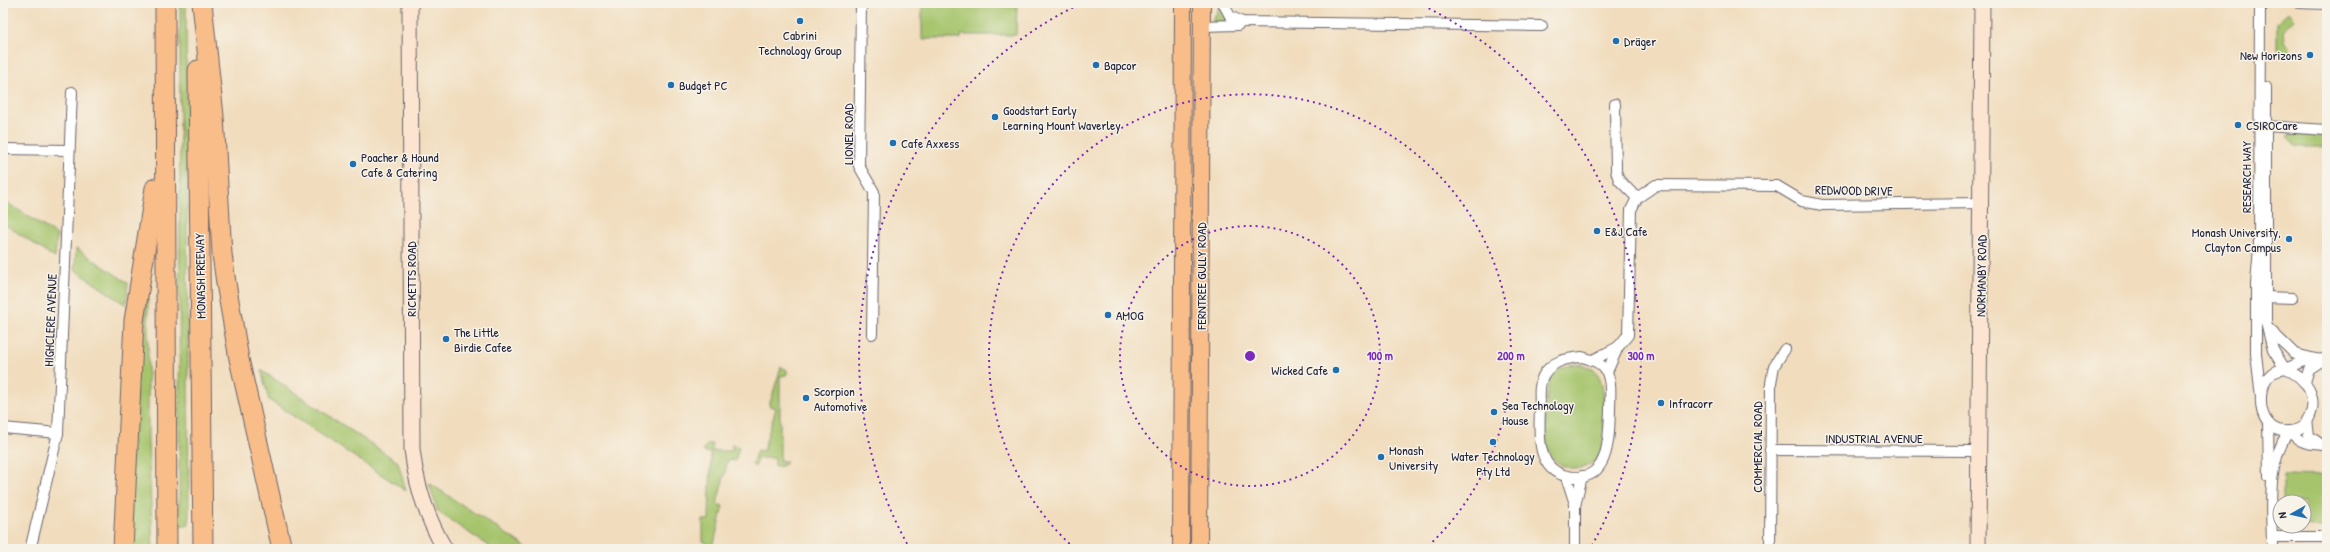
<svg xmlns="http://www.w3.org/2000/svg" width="2330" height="552" viewBox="0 0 2330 552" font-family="'Patrick Hand',sans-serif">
<rect width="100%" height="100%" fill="#f7f3e8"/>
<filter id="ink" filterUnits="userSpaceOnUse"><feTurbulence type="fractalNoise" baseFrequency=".025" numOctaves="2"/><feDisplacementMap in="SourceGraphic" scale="8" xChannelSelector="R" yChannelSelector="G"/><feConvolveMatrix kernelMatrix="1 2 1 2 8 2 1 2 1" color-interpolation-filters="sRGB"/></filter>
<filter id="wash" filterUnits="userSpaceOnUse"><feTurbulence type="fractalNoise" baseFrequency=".012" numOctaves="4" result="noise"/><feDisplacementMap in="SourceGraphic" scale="16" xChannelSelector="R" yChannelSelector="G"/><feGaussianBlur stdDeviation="0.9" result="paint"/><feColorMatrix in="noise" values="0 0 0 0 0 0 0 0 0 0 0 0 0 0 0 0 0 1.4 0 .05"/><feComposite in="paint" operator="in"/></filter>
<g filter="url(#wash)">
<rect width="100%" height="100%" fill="#f1ddbe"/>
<g fill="#a6c46c" stroke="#647354">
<path d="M180,3H186L189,525H179Z"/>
<path d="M922,3H1017L1016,35H961V39H922Z"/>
<path d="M1220,6L1223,15L1229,21L1212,22Z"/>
<path d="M2288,12L2294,19L2284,29L2285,42L2291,49L2284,57L2277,49V22Z"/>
<path d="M2290,134H2327V147H2296L2287,136Z"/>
<path d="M3,200L57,235L55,258L3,223Z"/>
<path d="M76,248L128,283L126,305L75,270Z"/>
<path d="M148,279V443L153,549H129L134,406Z"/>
<path d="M1574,364C1608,365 1603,393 1603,418C1603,428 1605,441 1601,451C1592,475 1559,473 1549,452C1544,441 1545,387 1551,377C1555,369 1566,366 1574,364Z"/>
<path d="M781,367L787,370V375L780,376V461H787L783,466H775V458H757L756,466H753L752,464L757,450L763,451L776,408L769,406Z"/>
<path d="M261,370L398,462L406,491L269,400Z"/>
<path d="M708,444H712V451H732V444L739,447L735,461L728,460L717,504L723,506L714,543L709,545L703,541V520H709L711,453L704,452V448Z"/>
<path d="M2283,475L2327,476V527L2283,526H2304V502H2283Z"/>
<path d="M429,483L529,549H493L438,512Z"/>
</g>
</g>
<g filter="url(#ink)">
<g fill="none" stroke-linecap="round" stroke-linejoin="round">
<defs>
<g id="street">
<path d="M861,3L859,166L874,192L872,334"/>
<path d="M1223,3L1230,16L1242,22L1542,26"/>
<path d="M2260,3L2259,248L2256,283V354L2261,397"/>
<path d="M2298,3L2327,4"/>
<path d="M1202,26L1238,25L1242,22"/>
<path d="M2266,87V323L2273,350L2285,369"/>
<path d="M2266,126L2327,130"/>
<path d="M3,149L69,150"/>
<path d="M1637,198L1656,185L1777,186L1802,201L1822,205L1982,203"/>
<path d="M2260,299L2264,297L2292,298"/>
<path d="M2268,328L2295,354L2316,359"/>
<path d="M1582,357C1592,360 1603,363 1607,373C1612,384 1610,398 1610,409C1609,438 1610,485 1567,476C1536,470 1539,433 1540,409C1540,398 1538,386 1543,376C1551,361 1567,358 1582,357Z"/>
<path d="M1593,360L1618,347"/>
<path d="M2285,369C2306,377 2320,398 2308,420C2300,434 2278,435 2268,423C2258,410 2258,385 2271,374C2275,371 2280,370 2285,369Z"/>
<path d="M2285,369L2306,360L2327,359"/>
<path d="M1607,372L1618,347L1628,335L1631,210L1637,198L1619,180L1616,171L1615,104"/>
<path d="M2305,382L2309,369L2323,360"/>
<path d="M2307,420L2309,436L2322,445"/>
<path d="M2268,423L2269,477"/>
<path d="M3,428L58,433"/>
<path d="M2290,431C2300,445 2312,444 2327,445"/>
<path d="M1770,450L1979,451"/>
<path d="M1566,476L1575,504"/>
<path d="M2272,537H2327"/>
<path d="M31,546L58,433L72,92"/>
<path d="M1575,549V506L1582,476"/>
<path d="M1770,549L1771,383L1774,366L1785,349"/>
<path d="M2272,549C2272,509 2265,466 2289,431"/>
</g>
<g id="secondary">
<path d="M410,3L412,449C416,486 426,517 445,549"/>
<path d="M1978,549L1982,3"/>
</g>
<g id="primary">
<path d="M1181,549L1183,3"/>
<path d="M1199,549L1202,3"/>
</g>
<g id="highway">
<path d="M165,3L167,549"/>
<path d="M202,3L214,116L222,254L226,283L239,359L282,549"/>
<path d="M198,70L203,549"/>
<path d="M123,549L134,321L155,188"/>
</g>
</defs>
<use href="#street" stroke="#6a6369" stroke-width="12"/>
<use href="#secondary" stroke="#6a6369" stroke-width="17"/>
<use href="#primary" stroke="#6a6369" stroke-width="18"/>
<use href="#highway" stroke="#6a6369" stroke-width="21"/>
<use href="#street" stroke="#fff" stroke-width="10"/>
<use href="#secondary" stroke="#fce5d0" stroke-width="15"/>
<use href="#primary" stroke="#f8bd89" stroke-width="16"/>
<use href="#highway" stroke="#f8bd89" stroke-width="19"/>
</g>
</g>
<g fill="none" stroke="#7b2cbf" stroke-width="2" stroke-dasharray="2 4">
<circle cx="1250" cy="356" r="130"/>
<path d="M1074 548A261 261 0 1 1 1426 548"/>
<path d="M910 549A391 391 0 0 1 1082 3M1418 3A391 391 0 0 1 1590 549"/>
</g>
<g fill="#1f6fb2" stroke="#f7f3e8" stroke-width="1.5">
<circle cx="800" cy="21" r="4"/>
<circle cx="1616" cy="41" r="4"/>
<circle cx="2310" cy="55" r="4"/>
<circle cx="1096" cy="65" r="4"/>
<circle cx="671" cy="85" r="4"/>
<circle cx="995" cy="117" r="4"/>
<circle cx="2238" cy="125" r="4"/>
<circle cx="893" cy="143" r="4"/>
<circle cx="353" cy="164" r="4"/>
<circle cx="1597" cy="231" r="4"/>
<circle cx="2289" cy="239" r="4"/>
<circle cx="1108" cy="315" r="4"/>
<circle cx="446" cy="339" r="4"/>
<circle cx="1336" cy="370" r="4"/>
<circle cx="806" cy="398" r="4"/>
<circle cx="1661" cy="403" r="4"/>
<circle cx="1494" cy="412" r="4"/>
<circle cx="1493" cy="442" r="4"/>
<circle cx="1381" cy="457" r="4"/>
</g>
<g text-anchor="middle" stroke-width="3" stroke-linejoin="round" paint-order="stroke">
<g font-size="13" fill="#22223b" stroke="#f7f3e8" text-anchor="start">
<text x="800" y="40" text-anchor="middle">Cabrini<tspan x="800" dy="15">Technology Group</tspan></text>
<text x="1624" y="46">Dräger</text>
<text x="2302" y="60" text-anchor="end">New Horizons</text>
<text x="1104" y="70">Bapcor</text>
<text x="679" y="90">Budget PC</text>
<text x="1003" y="115">Goodstart Early<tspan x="1003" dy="15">Learning Mount Waverley</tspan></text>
<text x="2246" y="130">CSIROCare</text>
<text x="901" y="148">Cafe Axxess</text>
<text x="361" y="162">Poacher &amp; Hound<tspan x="361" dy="15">Cafe &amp; Catering</tspan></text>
<text x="1605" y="236">E&amp;J Cafe</text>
<text x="2281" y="237" text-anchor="end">Monash University,<tspan x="2281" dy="15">Clayton Campus</tspan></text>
<text x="1116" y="320">AMOG</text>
<text x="454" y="337">The Little<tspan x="454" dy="15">Birdie Cafee</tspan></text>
<text x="1328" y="375" text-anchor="end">Wicked Cafe</text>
<text x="814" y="396">Scorpion<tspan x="814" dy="15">Automotive</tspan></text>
<text x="1669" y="408">Infracorr</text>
<text x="1502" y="410">Sea Technology<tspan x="1502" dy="15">House</tspan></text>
<text x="1389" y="455">Monash<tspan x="1389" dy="15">University</tspan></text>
<text x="1493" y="461" text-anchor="middle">Water Technology<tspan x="1493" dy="15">Pty Ltd</tspan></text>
</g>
<g font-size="13" fill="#22223b" stroke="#f7f3e8">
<text transform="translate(848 134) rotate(-90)" y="5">LIONEL ROAD</text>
<text transform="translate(2246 177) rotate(-90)" y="5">RESEARCH WAY</text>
<text transform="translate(1854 190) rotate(1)" y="5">REDWOOD DRIVE</text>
<text transform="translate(200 276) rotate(-91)" y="5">MONASH FREEWAY</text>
<text transform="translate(1201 276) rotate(-90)" y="5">FERNTREE GULLY ROAD</text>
<text transform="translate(1981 276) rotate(-89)" y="5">NORMANBY ROAD</text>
<text transform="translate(411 279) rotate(-90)" y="5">RICKETTS ROAD</text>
<text transform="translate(50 320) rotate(-88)" y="5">HIGHCLERE AVENUE</text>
<text x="1874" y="443">INDUSTRIAL AVENUE</text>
<text transform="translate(1757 447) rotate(-90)" y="5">COMMERCIAL ROAD</text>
</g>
</g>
<circle cx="1250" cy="356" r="6" fill="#7b2cbf" stroke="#f7f3e8" stroke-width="2"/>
<g font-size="12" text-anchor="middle" font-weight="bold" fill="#7b2cbf" stroke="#f7f3e8" stroke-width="3" stroke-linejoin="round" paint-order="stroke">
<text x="1380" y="360">100 m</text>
<text x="1511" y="360">200 m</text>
<text x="1641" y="360">300 m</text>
</g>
<rect width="2330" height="552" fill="none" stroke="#f7f3e8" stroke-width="16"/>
<g transform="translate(2292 514) rotate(262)"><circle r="19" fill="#f7f3e8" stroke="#a29fa3"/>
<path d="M0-3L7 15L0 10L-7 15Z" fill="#1f6fb2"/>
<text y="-6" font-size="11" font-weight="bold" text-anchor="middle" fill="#22223b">N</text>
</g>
</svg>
